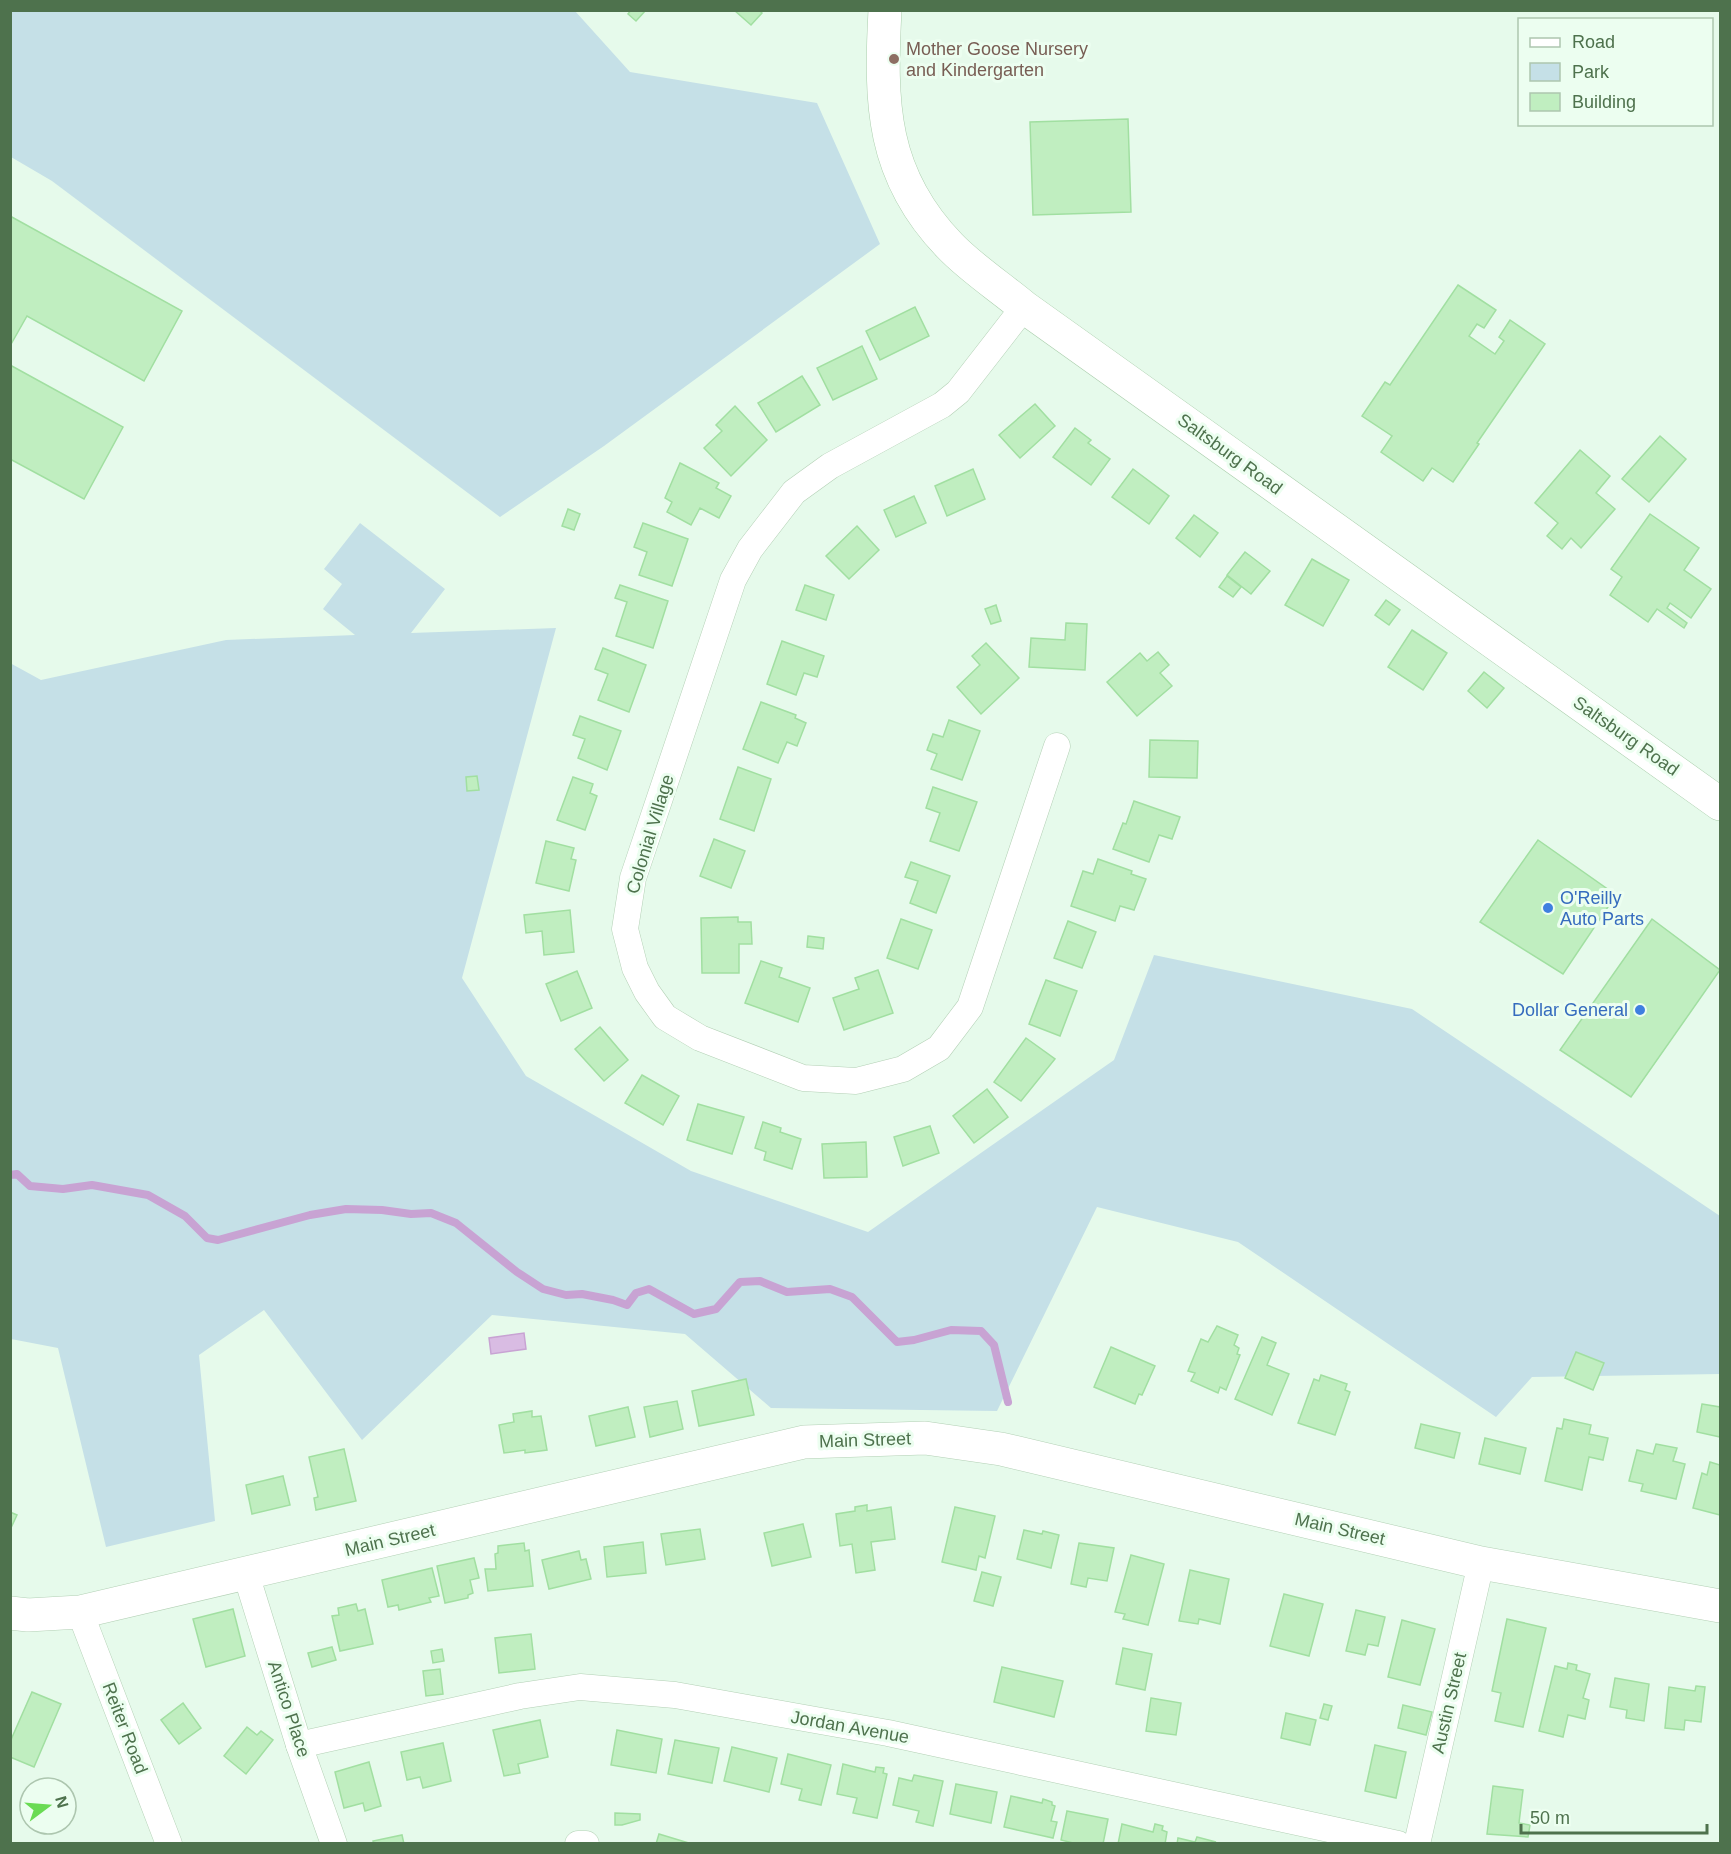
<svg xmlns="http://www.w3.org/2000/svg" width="1731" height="1854" viewBox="0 0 1731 1854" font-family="Arial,sans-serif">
<rect width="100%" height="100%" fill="#e6faeb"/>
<g fill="#c5e0e7">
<path d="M11,10L575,11L630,72L817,103L880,244L604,446L500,517L52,181L11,157Z"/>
<path d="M360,523L445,589L411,633L556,628L462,978L526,1076L691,1171L868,1232L1114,1060L1154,955L1412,1009L1720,1216V1374L1532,1377L1496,1417L1238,1242L1097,1207L997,1411L771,1408L685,1334L492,1315L362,1440L264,1310L199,1355L215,1521L106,1547L58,1348L11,1339L10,663L41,680L226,640L355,635L323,609L342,584L324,569Z"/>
</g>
<path fill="#d9bce3" stroke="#c8a3d3" stroke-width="1.5" d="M524,1333L526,1349L491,1354L489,1338Z"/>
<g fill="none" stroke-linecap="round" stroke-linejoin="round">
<path stroke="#c8a3d3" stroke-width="8" d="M10,1175L17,1174L30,1186L63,1189L92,1185L148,1195L185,1216L207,1238L218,1240L310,1215L346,1209L382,1210L411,1214L431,1213L456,1223L517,1272L543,1289L566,1295L582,1294L613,1300L627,1305L636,1293L649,1289L694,1314L716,1309L740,1282L760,1281L787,1292L830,1289L852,1297L897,1342L914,1340L951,1330L981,1331L994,1345L1008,1402"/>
</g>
<g fill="#c0eec0" stroke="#a1dfa1" stroke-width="1.5">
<path d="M631,10H646L636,21L628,14Z"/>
<path d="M734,10H759L762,13L751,25Z"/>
<path d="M1128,119L1131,212L1033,215L1030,122Z"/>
<path d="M10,216L182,311L144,381L27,316L10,346Z"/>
<path d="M1458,285L1496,310L1484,328L1477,324L1469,336L1495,354L1504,341L1499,337L1510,320L1545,344L1477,443L1479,444L1453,482L1432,468L1423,481L1381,452L1392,436L1362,416L1385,382L1390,385Z"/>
<path d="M915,307L929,336L880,360L866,331Z"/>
<path d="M862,346L877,379L833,400L817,368Z"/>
<path d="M10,365L123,427L84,499L10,459Z"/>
<path d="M802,376L820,405L776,432L758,403Z"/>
<path d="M1035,404L1055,426L1020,458L999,435Z"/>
<path d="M735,406L767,440L731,476L704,448L722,431L716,425Z"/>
<path d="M1075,428L1091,440L1088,443L1110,459L1091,485L1053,457Z"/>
<path d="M1660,436L1686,459L1649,502L1622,479Z"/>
<path d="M1580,450L1610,476L1596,493L1615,509L1581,548L1571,538L1562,549L1547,536L1558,523L1535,503Z"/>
<path d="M680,463L719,483L716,488L731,496L719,518L700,508L691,525L667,512L672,502L665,498Z"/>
<path d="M973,469L985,499L947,516L935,486Z"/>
<path d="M1133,469L1169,496L1149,524L1112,497Z"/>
<path d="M914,496L926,523L896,537L884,510Z"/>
<path d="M568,509L580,514L574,530L562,526Z"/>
<path d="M1650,514L1699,548L1684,570L1711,589L1691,618L1670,603L1667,608L1687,623L1684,628L1657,609L1648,622L1610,595L1622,577L1611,569Z"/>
<path d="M1194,515L1218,533L1200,557L1176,538Z"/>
<path d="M643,523L688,539L672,586L639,575L647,552L634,547Z"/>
<path d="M857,526L879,550L849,579L826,556Z"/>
<path d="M1245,552L1270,571L1251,594L1227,575Z"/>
<path d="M1312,559L1349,580L1323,626L1285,605Z"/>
<path d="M1227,576L1241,587L1233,597L1219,587Z"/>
<path d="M620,585L668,601L653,648L616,636L627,602L615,598Z"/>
<path d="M805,585L834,595L826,620L796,610Z"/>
<path d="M1386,600L1400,610L1389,625L1375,615Z"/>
<path d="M996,605L1001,621L991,624L985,609Z"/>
<path d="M1066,623L1087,624L1085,670L1029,667L1031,638L1065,640Z"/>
<path d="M1412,630L1447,653L1423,690L1388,667Z"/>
<path d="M782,641L824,656L817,677L804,673L796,695L767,684Z"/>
<path d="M986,643L1019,678L981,714L957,687L980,665L972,656Z"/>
<path d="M603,648L646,665L629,712L598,700L608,674L595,669Z"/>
<path d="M1158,652L1169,665L1160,673L1172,686L1137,716L1107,682L1140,653L1147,661Z"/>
<path d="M1484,672L1504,688L1487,708L1468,691Z"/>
<path d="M761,702L796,715L795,718L806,723L797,746L787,742L778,763L743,749Z"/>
<path d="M580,716L621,731L607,770L578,758L585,739L573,735Z"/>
<path d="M949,720L980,731L962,780L931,769L937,754L927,750L933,734L943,737Z"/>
<path d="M1150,740L1198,741L1197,778L1149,777Z"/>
<path d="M738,767L771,779L754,831L720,819Z"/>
<path d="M477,776L479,790L467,791L466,777Z"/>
<path d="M573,777L593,784L590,793L597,796L585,830L557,820Z"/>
<path d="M933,787L977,802L959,851L930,841L940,813L926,808Z"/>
<path d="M1134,801L1180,817L1172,839L1159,835L1149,862L1113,849L1123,823L1126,824Z"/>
<path d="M714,839L745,851L731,888L700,876Z"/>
<path d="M1538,840L1616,895L1563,974L1480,922Z"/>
<path d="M546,841L574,848L571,859L576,860L569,891L536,883Z"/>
<path d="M1098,859L1132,871L1131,874L1146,879L1134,910L1120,906L1115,921L1071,906L1083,871L1093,874Z"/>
<path d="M911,862L950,876L936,913L910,903L918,881L905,877Z"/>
<path d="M570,910L574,952L544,955L542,931L526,933L524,915Z"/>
<path d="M738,917V922H751L752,944H739V973H702L701,918Z"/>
<path d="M901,919L932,930L918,969L887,958Z"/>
<path d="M1652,919L1720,970L1631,1097L1560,1050Z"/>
<path d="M1068,921L1096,932L1082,968L1054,958Z"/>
<path d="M808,936L824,938L823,949L807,947Z"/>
<path d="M761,961L782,968L779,977L810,988L798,1022L745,1003Z"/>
<path d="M878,970L893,1013L844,1030L833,998L859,989L855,978Z"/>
<path d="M577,971L592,1008L561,1021L546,984Z"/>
<path d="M1046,980L1077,991L1060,1036L1029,1024Z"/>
<path d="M600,1027L628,1060L604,1081L575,1049Z"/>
<path d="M1026,1038L1055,1059L1021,1101L994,1082Z"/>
<path d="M642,1075L679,1096L663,1125L625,1103Z"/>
<path d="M987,1089L1008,1117L974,1143L953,1116Z"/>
<path d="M698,1104L744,1117L732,1154L687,1140Z"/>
<path d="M763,1122L781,1128L780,1132L801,1139L792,1169L764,1160L766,1152L755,1148Z"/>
<path d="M930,1126L939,1153L903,1166L894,1137Z"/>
<path d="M866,1142L867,1177L824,1178L822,1144Z"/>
<path d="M1217,1326L1238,1335L1234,1345L1239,1348L1237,1354L1240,1355L1226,1390L1220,1387L1218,1393L1191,1381L1195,1373L1188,1371L1201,1339L1208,1342Z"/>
<path d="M1262,1337L1276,1343L1267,1365L1289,1374L1272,1415L1235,1399Z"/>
<path d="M1111,1347L1155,1366L1142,1395L1139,1394L1135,1404L1094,1387Z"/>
<path d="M1576,1352L1604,1363L1593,1390L1565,1378Z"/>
<path d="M1321,1375L1347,1384L1345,1390L1350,1392L1335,1435L1298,1423L1314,1379L1319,1381Z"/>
<path d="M746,1379L754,1415L699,1426L692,1391Z"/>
<path d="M677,1401L683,1429L650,1437L644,1407Z"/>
<path d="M1702,1404L1720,1407V1437L1697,1432Z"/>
<path d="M628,1407L635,1437L596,1446L589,1416Z"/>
<path d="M532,1411V1417L541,1416L547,1450L525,1453V1450L504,1453L499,1425L514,1422L513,1414Z"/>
<path d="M1564,1419L1591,1425L1589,1434L1608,1438L1603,1460L1589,1457L1582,1490L1545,1481L1557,1428L1562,1429Z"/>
<path d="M1421,1424L1460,1433L1454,1458L1415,1448Z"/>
<path d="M1485,1438L1526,1448L1520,1474L1479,1464Z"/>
<path d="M1656,1444L1677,1448L1673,1461L1685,1464L1676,1499L1641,1491L1643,1484L1629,1481L1637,1450L1653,1454Z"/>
<path d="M344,1449L356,1501L316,1510L314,1498L318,1497L309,1457Z"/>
<path d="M1710,1462L1720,1465V1515L1693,1508L1702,1473L1707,1475Z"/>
<path d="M283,1476L290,1505L252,1514L246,1485Z"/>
<path d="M867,1505V1511L891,1507L895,1539L871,1542L875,1570L856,1573L852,1544L840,1546L836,1514L855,1511V1507Z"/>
<path d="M955,1507L995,1516L985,1558L979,1556L976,1570L942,1562Z"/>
<path d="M10,1512L17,1515L10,1530Z"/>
<path d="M803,1524L811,1557L772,1566L764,1533Z"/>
<path d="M700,1529L705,1559L666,1565L661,1534Z"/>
<path d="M1024,1530L1042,1534L1043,1531L1059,1535L1051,1568L1017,1559Z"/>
<path d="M643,1542L646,1573L607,1577L604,1547Z"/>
<path d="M524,1543L525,1551L529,1550L533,1586L488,1591L485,1569H496L495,1554L498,1553V1546Z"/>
<path d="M1079,1543L1114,1548L1107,1581L1088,1578L1086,1587L1071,1584Z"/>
<path d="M579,1551L581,1560L586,1559L591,1579L549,1589L542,1560Z"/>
<path d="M1131,1555L1164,1564L1148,1625L1123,1619L1125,1614L1115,1612Z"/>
<path d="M474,1558L479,1578L470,1580L473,1593L468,1595V1598L445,1603L437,1566Z"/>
<path d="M432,1568L439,1596L429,1598L431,1602L399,1610L398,1605L388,1607L382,1580Z"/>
<path d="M1190,1570L1229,1579L1220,1624L1199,1619L1198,1624L1179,1621Z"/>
<path d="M982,1572L1001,1577L993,1606L974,1601Z"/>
<path d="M1284,1594L1323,1604L1309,1656L1270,1646Z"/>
<path d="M356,1604L358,1611L365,1609L373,1644L340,1651L332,1616L339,1615L338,1608Z"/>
<path d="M233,1609L245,1656L206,1667L193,1619Z"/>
<path d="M1356,1610L1385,1617L1378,1646L1368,1644L1365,1655L1346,1651Z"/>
<path d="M1507,1619L1546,1628L1523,1727L1495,1721L1501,1693L1492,1691Z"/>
<path d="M1402,1620L1435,1629L1420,1685L1388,1677Z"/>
<path d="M531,1634L535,1669L499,1673L495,1638Z"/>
<path d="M332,1647L336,1660L312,1667L308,1653Z"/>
<path d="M1123,1648L1152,1654L1145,1690L1116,1684Z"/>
<path d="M442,1649L444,1661L433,1663L431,1651Z"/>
<path d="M1568,1663L1577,1665L1576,1670L1590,1674L1583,1698L1589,1700L1585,1719L1568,1715L1563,1737L1539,1731L1555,1666L1567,1669Z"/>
<path d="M1002,1667L1063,1681L1054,1717L994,1702Z"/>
<path d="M440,1669L443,1694L426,1696L423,1671Z"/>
<path d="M1615,1678L1649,1684L1644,1721L1626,1718L1627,1710L1610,1707Z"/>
<path d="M1696,1686L1705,1687L1701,1722L1685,1720L1684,1730L1665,1728L1669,1687L1695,1691Z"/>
<path d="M32,1692L61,1704L34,1767L10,1757V1742Z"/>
<path d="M1151,1698L1181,1703L1176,1735L1146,1731Z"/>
<path d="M183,1703L201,1728L179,1744L161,1720Z"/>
<path d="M1324,1704L1332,1706L1328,1720L1320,1718Z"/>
<path d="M1403,1705L1432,1712L1426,1735L1398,1728Z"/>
<path d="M1286,1713L1316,1720L1310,1745L1281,1738Z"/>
<path d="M540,1720L548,1757L518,1764L520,1773L504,1776L493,1730Z"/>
<path d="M247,1727L257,1735L261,1731L273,1740L246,1774L224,1756Z"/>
<path d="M617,1730L662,1739L656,1773L611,1765Z"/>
<path d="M675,1740L719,1748L712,1783L668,1774Z"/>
<path d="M443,1743L451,1781L423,1788L420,1777L407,1780L401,1752Z"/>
<path d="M1375,1745L1406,1752L1396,1798L1365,1791Z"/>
<path d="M732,1747L777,1758L769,1792L724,1781Z"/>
<path d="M788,1754L831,1765L821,1805L799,1800L802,1789L781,1784Z"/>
<path d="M369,1762L381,1806L365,1811L363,1803L344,1808L335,1772Z"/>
<path d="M843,1764L875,1772L876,1767L884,1768L883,1773L887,1774L877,1818L853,1813L857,1798L837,1794Z"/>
<path d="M914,1775L943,1781L933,1826L916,1822L919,1811L893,1805L899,1778L912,1781Z"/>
<path d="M956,1784L997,1792L991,1823L950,1814Z"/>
<path d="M1493,1786L1523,1790L1519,1823L1530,1825L1528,1837L1487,1834Z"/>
<path d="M1011,1796L1042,1803L1043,1799L1052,1802V1805L1055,1806L1051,1821L1057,1822L1053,1838L1004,1827Z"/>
<path d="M1067,1811L1108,1819L1103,1844H1077L1061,1840Z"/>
<path d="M615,1813L640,1814V1820L622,1825H615Z"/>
<path d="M1122,1824L1153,1832L1155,1824L1163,1826L1162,1830L1167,1832L1165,1844H1118Z"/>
<path d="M659,1834L692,1844H656Z"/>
<path d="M402,1835L404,1844H374L373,1841Z"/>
<path d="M1197,1837L1216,1842L1177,1844L1178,1838L1195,1842Z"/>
</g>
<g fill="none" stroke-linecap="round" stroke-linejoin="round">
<defs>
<g id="minor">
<path d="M1024,307L958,392L942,405L830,466L794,492L750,549L733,580L633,878L625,929L635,968L647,992L665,1017L700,1038L803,1078L856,1081L903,1069L939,1048L970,1007L1057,746"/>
<path d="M246,1574L299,1745L334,1844"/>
<path d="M80,1612L169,1844"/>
<path d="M299,1745L520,1696L580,1687L675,1695L888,1733L1398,1844"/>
<path d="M578,1844H586"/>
<path d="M1417,1844L1481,1563"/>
</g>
<path id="tertiary" d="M10,1613L28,1615L80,1612L804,1442L925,1438L1001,1449L1481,1563L1720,1606"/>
<path id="secondary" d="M885,10C880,103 881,175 950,246C971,268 1000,287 1024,307L1720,804"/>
</defs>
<use href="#minor" stroke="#b3d0b5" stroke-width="27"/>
<use href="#tertiary" stroke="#b3d0b5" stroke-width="34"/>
<use href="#secondary" stroke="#abcead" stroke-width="34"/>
<use href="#minor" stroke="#fff" stroke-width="26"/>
<use href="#tertiary" stroke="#fff" stroke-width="33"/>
<use href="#secondary" stroke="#fff" stroke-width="33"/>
</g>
<circle fill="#8d6e63" stroke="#ecfef0" stroke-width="2" cx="894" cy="59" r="6"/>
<g fill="#3f7fe0" stroke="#ecfef0" stroke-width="2">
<circle cx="1548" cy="908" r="6"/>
<circle cx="1640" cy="1010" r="6"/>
</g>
<g text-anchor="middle" stroke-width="6" stroke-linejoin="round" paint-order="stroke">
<g font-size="18" fill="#785e54" stroke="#ecfef0" text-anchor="start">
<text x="906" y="55">Mother Goose Nursery<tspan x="906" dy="21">and Kindergarten</tspan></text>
</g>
<g font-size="18" fill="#4e724d" stroke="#ecfef0">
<text transform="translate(1230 454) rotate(36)" y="6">Saltsburg Road</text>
<text transform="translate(1626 736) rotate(35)" y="6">Saltsburg Road</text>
<text transform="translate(650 834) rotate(-73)" y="6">Colonial Village</text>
<text transform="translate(865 1440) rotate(-2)" y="6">Main Street</text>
<text transform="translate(1340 1529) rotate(13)" y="6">Main Street</text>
<text transform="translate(390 1540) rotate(-13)" y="6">Main Street</text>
<text transform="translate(1449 1703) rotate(-77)" y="6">Austin Street</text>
<text transform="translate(289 1709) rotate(72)" y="6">Antico Place</text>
<text transform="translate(850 1727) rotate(10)" y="6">Jordan Avenue</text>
<text transform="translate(125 1728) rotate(69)" y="6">Reiter Road</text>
</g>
<g font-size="18" fill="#366cbe" stroke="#ecfef0" text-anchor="start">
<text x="1560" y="904">O'Reilly<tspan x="1560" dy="21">Auto Parts</tspan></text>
<text x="1628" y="1016" text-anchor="end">Dollar General</text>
</g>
</g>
<rect width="1731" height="1854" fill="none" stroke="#4e724d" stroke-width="24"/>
<rect x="1518" y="18" width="195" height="108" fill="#ecfef0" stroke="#adc6af" stroke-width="1.5"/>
<rect x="1530" y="38" width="30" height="9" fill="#ffffff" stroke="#adc6af" stroke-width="1.5"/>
<text x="1572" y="48" font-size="18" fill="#4e724d">Road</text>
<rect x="1530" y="63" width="30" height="18" fill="#c5e0e7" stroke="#adc6af" stroke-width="1.5"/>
<text x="1572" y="78" font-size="18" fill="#4e724d">Park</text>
<rect x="1530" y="93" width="30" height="18" fill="#c0eec0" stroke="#adc6af" stroke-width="1.5"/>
<text x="1572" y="108" font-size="18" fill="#4e724d">Building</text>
<g transform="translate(48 1806) rotate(74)"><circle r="28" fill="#ecfef0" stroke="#adc6af" stroke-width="1.5"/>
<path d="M0-4.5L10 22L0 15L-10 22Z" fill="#6adb54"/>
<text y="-9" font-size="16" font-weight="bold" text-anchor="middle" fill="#4e724d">N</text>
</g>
<path d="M1521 1824v9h186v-9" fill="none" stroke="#4e724d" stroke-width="3"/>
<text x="1530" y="1824" font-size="18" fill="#4e724d" stroke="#ecfef0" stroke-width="4.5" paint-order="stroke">50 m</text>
</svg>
